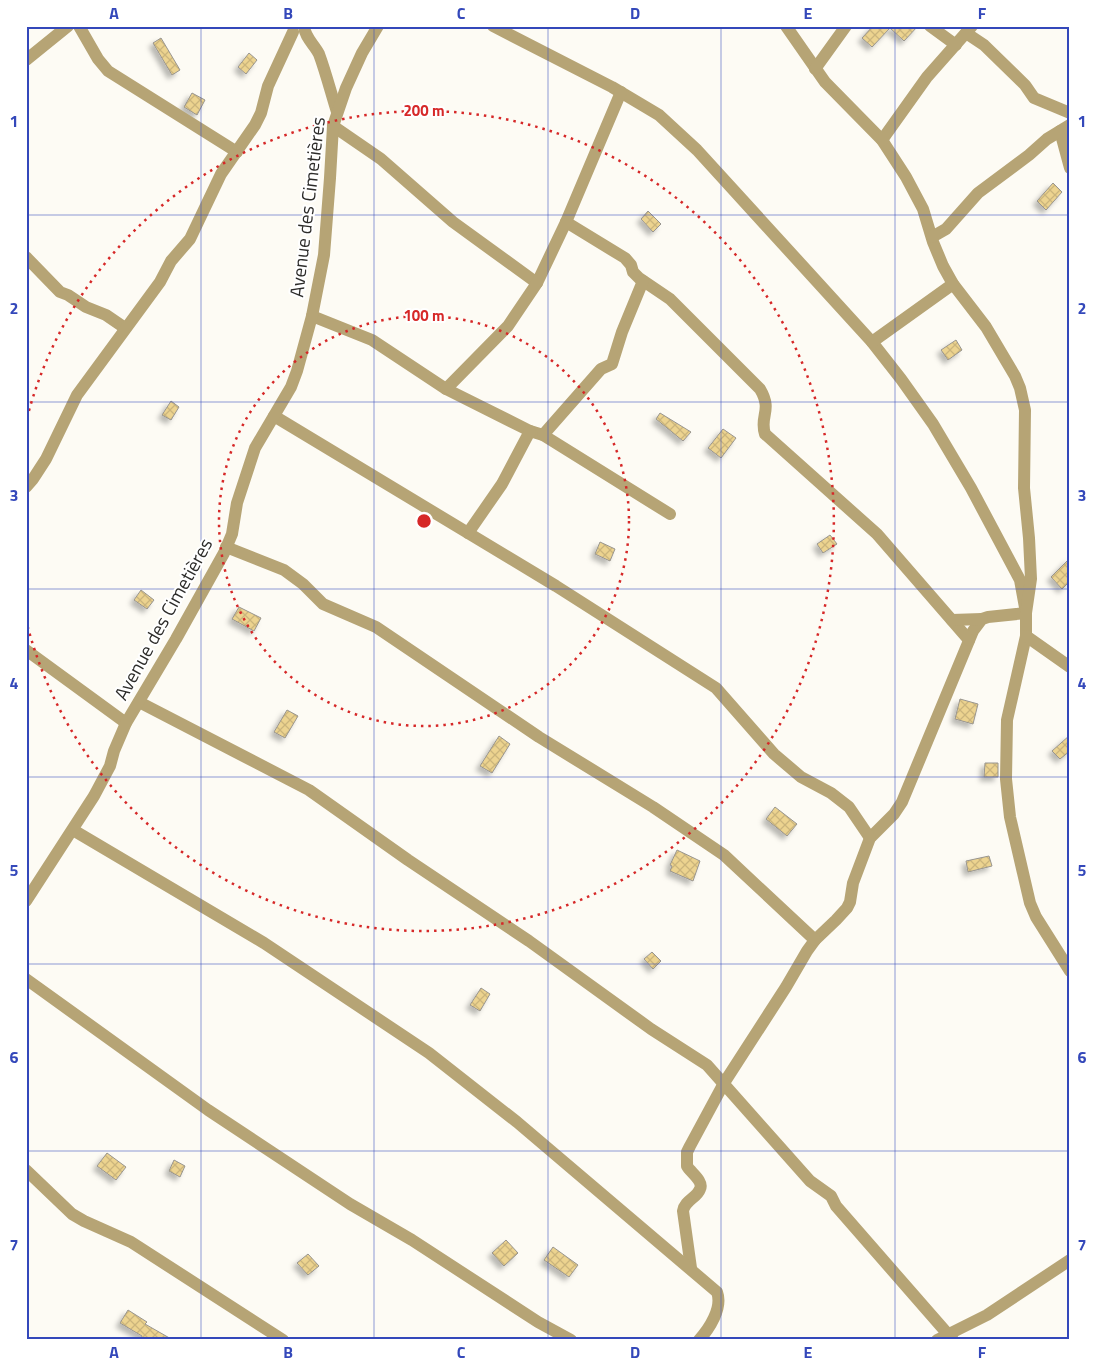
<svg xmlns="http://www.w3.org/2000/svg" width="1096" height="1366" viewBox="0 0 1096 1366" font-family="'Titillium Web',sans-serif">
<defs>
<pattern id="building-cross-hatch" width="8" height="8" patternUnits="userSpaceOnUse" patternTransform="scale(1.25)"><rect width="8" height="8" fill="#ecd38f"/><path d="M0 0l8 8M0 8l8-8" fill="none" stroke="#cbb57c"/></pattern>
<filter id="shadow"><feDropShadow dx="-4" dy="4" stdDeviation="2.5" flood-color="#0004"/></filter>
</defs>
<rect width="100%" height="100%" fill="#fdfbf4"/>
<g fill="url(#building-cross-hatch)" stroke="#98958f" filter="url(#shadow)">
<path d="M873,26H918L904,41L890,28L872,47L862,38Z"/>
<path d="M161,38L180,70L172,75L153,43Z"/>
<path d="M249,53L257,60L246,74L238,67Z"/>
<path d="M192,93L205,100L197,115L184,107Z"/>
<path d="M1053,183L1062,192L1046,210L1037,201Z"/>
<path d="M648,211L661,224L653,232L641,219Z"/>
<path d="M956,340L962,350L948,360L941,350Z"/>
<path d="M171,401L179,407L171,420L162,415Z"/>
<path d="M660,413L691,432L683,441L656,419Z"/>
<path d="M723,429L736,438L721,458L708,448Z"/>
<path d="M830,535L837,544L823,553L817,544Z"/>
<path d="M600,542L615,549L610,561L595,554Z"/>
<path d="M1070,558V581L1062,589L1051,577Z"/>
<path d="M141,590L154,600L147,609L134,600Z"/>
<path d="M239,607L261,618L254,631L232,619Z"/>
<path d="M960,699L978,704L973,724L955,719Z"/>
<path d="M287,710L298,716L285,738L274,732Z"/>
<path d="M1070,735V751L1060,759L1052,751Z"/>
<path d="M499,736L510,744L492,773L480,766Z"/>
<path d="M985,763H998V777H984Z"/>
<path d="M775,807L797,824L787,836L766,819Z"/>
<path d="M677,850L700,861L693,881L670,871L672,866L670,865Z"/>
<path d="M989,856L992,866L968,872L966,861Z"/>
<path d="M652,952L661,961L653,969L644,959Z"/>
<path d="M481,988L490,994L480,1011L470,1005Z"/>
<path d="M107,1153L126,1167L116,1180L97,1166Z"/>
<path d="M174,1160L185,1166L180,1177L169,1171Z"/>
<path d="M506,1240L518,1253L504,1266L492,1253Z"/>
<path d="M553,1247L578,1265L569,1277L544,1260Z"/>
<path d="M308,1254L319,1266L308,1275L297,1263Z"/>
<path d="M128,1310L147,1322L145,1324L173,1340H140L142,1336L120,1323Z"/>
</g>
<g fill="none" stroke-linecap="round" stroke-linejoin="round">
<g stroke="#b6a475" stroke-width="12">
<path d="M79,26L98,59L108,71L237,152"/>
<path d="M304,26C305,38 314,44 319,54C326,73 331,93 337,112"/>
<path d="M493,26L612,87L659,115L697,150L872,342L901,379L933,424L971,488L1020,580L1026,613L988,617L982,619L973,631L902,802L894,814L870,838L853,883L850,902L847,908L836,920L815,940L807,951L786,987L724,1083L690,1146L687,1152V1166C690,1172 704,1181 700,1189C697,1198 685,1200 683,1211L691,1268"/>
<path d="M786,26L825,82L882,140L906,177L923,209L933,242L943,266L953,284L986,327L1015,376L1020,388L1025,410L1024,488L1029,538L1031,579L1026,613V636L1007,720L1006,779L1010,817L1030,903L1036,917L1070,971"/>
<path d="M930,26L956,45"/>
<path d="M966,33L984,45L1025,85L1034,98L1070,113"/>
<path d="M26,60L68,26"/>
<path d="M815,69L846,26"/>
<path d="M333,126L381,159L453,222L537,283"/>
<path d="M1060,131L1070,168"/>
<path d="M882,140L927,77L972,26"/>
<path d="M566,222L625,258L631,265L633,272L639,278L670,299L760,389C773,411 759,416 765,434L877,534L969,640"/>
<path d="M932,237L946,229L978,193L1029,155L1047,139L1070,125"/>
<path d="M26,257L60,292L68,295L86,307L106,315L125,328"/>
<path d="M312,316L372,340L446,389L530,431L543,435L670,514"/>
<path d="M872,342L953,284"/>
<path d="M446,389L508,326L537,283L566,222L621,92"/>
<path d="M274,416L556,586L716,688L774,754L801,777L831,793L849,807L870,838"/>
<path d="M543,435L601,369L612,364L622,332L643,281"/>
<path d="M26,487L33,479L46,459L77,395L160,282L171,261L190,239L221,174L255,125L261,113L268,86L293,32"/>
<path d="M468,533L502,484L530,431"/>
<path d="M226,547L284,570L303,584L323,604L376,627L539,737L653,807L724,855L815,940"/>
<path d="M952,620L982,619"/>
<path d="M1026,636L1070,667"/>
<path d="M26,650L126,723"/>
<path d="M139,702L309,790L408,860L529,941L651,1029L707,1065L810,1181L831,1196L836,1206L953,1340"/>
<path d="M73,830L264,943L429,1053L517,1122L717,1292C723,1308 709,1329 699,1340"/>
<path d="M26,901L94,796L110,766L114,751L126,723L176,639L224,553L232,534L237,503L255,448L291,387L297,371L312,316L324,255L330,178L333,126L346,88L362,53L378,26"/>
<path d="M26,979L208,1110L350,1204L412,1240L538,1322L571,1340"/>
<path d="M26,1170L72,1214L84,1221L131,1242L283,1340"/>
<path d="M937,1340L987,1315L1070,1260"/>
</g>
</g>
<path fill="none" stroke="#3448ba" stroke-width="1" stroke-opacity="0.55" d="M201,26V1340M374,26V1340M548,26V1340M721,26V1340M895,26V1340M26,215H1070M26,402H1070M26,589H1070M26,777H1070M26,964H1070M26,1151H1070"/>
<g fill="none" stroke="#d62828" stroke-width="2.5" stroke-dasharray="2.5 5">
<circle cx="424" cy="521" r="205"/>
<path d="M27 418A410 410 0 1 1 27 624"/>
</g>
<g text-anchor="middle" stroke-width="4" stroke-linejoin="round" paint-order="stroke">
<g font-size="19" fill="#2d2c2a" stroke="#fff">
<text transform="translate(307 207) rotate(-83)" y="7">Avenue des Cimetières</text>
<text transform="translate(163 619) rotate(-61)" y="7">Avenue des Cimetières</text>
</g>
</g>
<circle cx="424" cy="521" r="8" fill="#d62828" stroke="#fff" stroke-width="2.5"/>
<g font-size="15" text-anchor="middle" font-weight="bold" fill="#d62828" stroke="#fff" stroke-width="4" stroke-linejoin="round" paint-order="stroke">
<text x="424" y="116">200 m</text>
<text x="424" y="321">100 m</text>
</g>
<rect width="1096" height="1366" fill="none" stroke="#ffffff" stroke-width="55"/>
<rect x="28" y="28" width="1040" height="1310" fill="none" stroke="#3448ba" stroke-width="2"/>
<g font-size="16" text-anchor="middle" font-weight="bold" fill="#3448ba">
<text x="114" y="19">A</text>
<text x="288" y="19">B</text>
<text x="461" y="19">C</text>
<text x="635" y="19">D</text>
<text x="808" y="19">E</text>
<text x="982" y="19">F</text>
<text x="14" y="127">1</text>
<text x="1082" y="127">1</text>
<text x="14" y="314">2</text>
<text x="1082" y="314">2</text>
<text x="14" y="501">3</text>
<text x="1082" y="501">3</text>
<text x="14" y="689">4</text>
<text x="1082" y="689">4</text>
<text x="14" y="876">5</text>
<text x="1082" y="876">5</text>
<text x="14" y="1063">6</text>
<text x="1082" y="1063">6</text>
<text x="14" y="1251">7</text>
<text x="1082" y="1251">7</text>
<text x="114" y="1358">A</text>
<text x="288" y="1358">B</text>
<text x="461" y="1358">C</text>
<text x="635" y="1358">D</text>
<text x="808" y="1358">E</text>
<text x="982" y="1358">F</text>
</g>
</svg>
